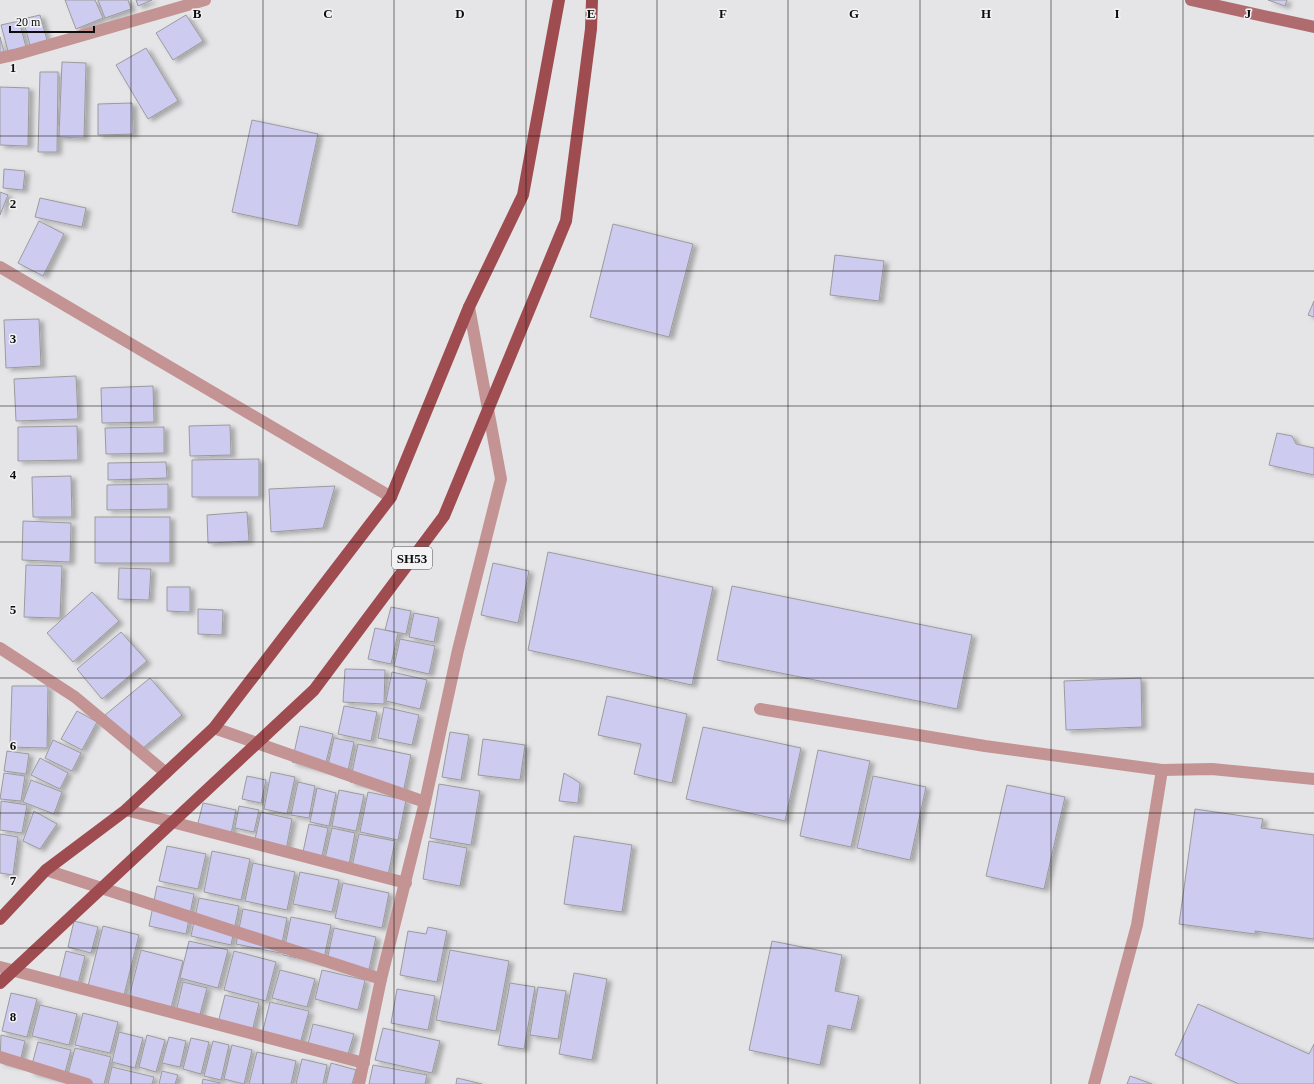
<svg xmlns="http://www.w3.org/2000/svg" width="1314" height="1084" viewBox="0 0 1314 1084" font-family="'Times New Roman',serif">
<defs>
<filter id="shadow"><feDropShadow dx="4.5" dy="2.5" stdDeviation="2" flood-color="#0004"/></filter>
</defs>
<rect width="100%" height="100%" fill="#e5e5e7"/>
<g fill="#cecbf1" stroke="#9b9b9c" filter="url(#shadow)">
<path d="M65,0H95L103,18L76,29Z"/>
<path d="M98,0H128L131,9L105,18Z"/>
<path d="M136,0H152L138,6Z"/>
<path d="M1268,0H1287L1285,6Z"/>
<path d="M40,15L47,40L30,45L23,19Z"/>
<path d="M186,15L203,41L173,60L156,33Z"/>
<path d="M19,21L26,47L8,51L1,25Z"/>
<path d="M0,37L4,52L0,53Z"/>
<path d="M146,48L178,101L148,119L116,65Z"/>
<path d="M62,62L86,63L84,138L59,137Z"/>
<path d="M40,72H58L57,152H38Z"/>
<path d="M0,87L29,88L28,146L0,145Z"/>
<path d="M132,103L133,134L98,135V104Z"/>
<path d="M252,120L318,134L298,226L232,212Z"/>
<path d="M4,169L25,171L23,190L3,188Z"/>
<path d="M0,192L8,195L0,215Z"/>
<path d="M40,198L86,208L82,227L35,217Z"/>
<path d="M39,221L64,234L43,276L18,263Z"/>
<path d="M613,224L693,244L669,337L590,317Z"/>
<path d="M835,255L884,261L879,301L830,295Z"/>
<path d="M1314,301V317L1308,315Z"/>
<path d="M39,319L41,366L6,368L4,320Z"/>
<path d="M76,376L78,419L16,421L14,379Z"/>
<path d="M153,386L154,422L102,423L101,388Z"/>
<path d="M230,425L231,455L190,456L189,426Z"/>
<path d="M77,426L78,460L18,461V427Z"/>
<path d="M164,427V453L106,454L105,428Z"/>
<path d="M1277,433L1292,436L1296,444L1314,448V475L1269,465Z"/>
<path d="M259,459V497H192V460Z"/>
<path d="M166,462L167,478L108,480V463Z"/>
<path d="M71,476L72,517H33L32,477Z"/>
<path d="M168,484V509L107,510V485Z"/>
<path d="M335,486L323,528L271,532L269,489Z"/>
<path d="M247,512L249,541L208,543L207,515Z"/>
<rect x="95" y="517" width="75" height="46"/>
<path d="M23,521L71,523L70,562L22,560Z"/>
<path d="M548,552L713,587L692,685L528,650Z"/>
<path d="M493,563L529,571L518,623L481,615Z"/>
<path d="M26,565L62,566L60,618L24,617Z"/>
<path d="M119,568L151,569L149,600L118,599Z"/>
<path d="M732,586L972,635L957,709L717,660Z"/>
<path d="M167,587H190V612L167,611Z"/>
<path d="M92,592L119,621L73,662L47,633Z"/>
<path d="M391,607L411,611L406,634L385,630Z"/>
<path d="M198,609L223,610L222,635L198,634Z"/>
<path d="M414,613L439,618L434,642L409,637Z"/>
<path d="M375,628L398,633L391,664L368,659Z"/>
<path d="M121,632L147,661L102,699L77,669Z"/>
<path d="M400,639L435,646L429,674L394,666Z"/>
<path d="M345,669L385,670L384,704L343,702Z"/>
<path d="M392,672L427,680L420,709L386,701Z"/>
<path d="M150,678L182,715L137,753L105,715Z"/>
<path d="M1141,678L1142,727L1066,730L1064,681Z"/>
<path d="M12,686H48L47,748L10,747Z"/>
<path d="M607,696L687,714L672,783L634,774L641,744L598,735Z"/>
<path d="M344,706L377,712L371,741L338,734Z"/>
<path d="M384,707L419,715L412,745L378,738Z"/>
<path d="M77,711L97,722L82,750L61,739Z"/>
<path d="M300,726L333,734L324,770L292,762Z"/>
<path d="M703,727L801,748L785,821L686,799Z"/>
<path d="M450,732L469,735L461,780L442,777Z"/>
<path d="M334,738L354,742L347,775L327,770Z"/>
<path d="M483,739L525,745L520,780L478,775Z"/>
<path d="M53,740L81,753L72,771L45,758Z"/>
<path d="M358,744L411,755L403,793L350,782Z"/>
<path d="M818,750L870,761L851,847L800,836Z"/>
<path d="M7,751L29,754L26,774L4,771Z"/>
<path d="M40,758L68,773L60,789L31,775Z"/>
<path d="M271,772L295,777L287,814L264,809Z"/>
<path d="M4,773L25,776L21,801L0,799Z"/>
<path d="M564,773L580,783L578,803L559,801Z"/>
<path d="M247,776L266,780L261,803L242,799Z"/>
<path d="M873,776L926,787L910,860L857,848Z"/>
<path d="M31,780L62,792L54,814L23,802Z"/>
<path d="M298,782L315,786L309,818L291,815Z"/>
<path d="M439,784L480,791L471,845L430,838Z"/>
<path d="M1007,785L1065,797L1044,889L986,876Z"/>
<path d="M317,788L336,793L329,826L310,822Z"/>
<path d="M339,790L364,795L356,831L332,826Z"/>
<path d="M368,792L406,800L398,840L360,832Z"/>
<path d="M1,801L27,805L22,833L0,830Z"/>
<path d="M203,803L236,810L231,834L197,827Z"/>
<path d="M239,806L259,810L254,832L235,828Z"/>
<path d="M1195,809L1263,819L1261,828L1314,835V939L1255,931V934L1179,924Z"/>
<path d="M34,811L57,824L40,849L23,841Z"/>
<path d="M261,812L292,819L286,850L254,844Z"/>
<path d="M309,824L328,828L322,856L303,852Z"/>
<path d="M332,828L355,833L349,864L325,859Z"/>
<path d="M0,834L18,837L13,875L0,873Z"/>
<path d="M359,834L395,841L388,875L352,867Z"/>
<path d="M574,836L632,845L622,912L564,904Z"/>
<path d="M429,841L467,848L460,886L423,879Z"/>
<path d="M167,846L206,854L198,889L159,881Z"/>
<path d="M212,851L250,859L241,900L204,892Z"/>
<path d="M253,863L295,872L287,910L245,901Z"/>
<path d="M300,872L339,880L332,912L293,904Z"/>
<path d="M343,883L389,893L382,928L335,918Z"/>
<path d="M157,886L194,894L186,934L149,926Z"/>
<path d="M199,898L239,906L231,945L191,936Z"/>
<path d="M243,909L287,918L280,953L236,944Z"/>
<path d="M291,917L331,925L323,963L283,955Z"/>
<path d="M74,921L98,927L91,953L68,947Z"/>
<path d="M103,926L139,935L123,999L87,990Z"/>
<path d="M428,927L447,931L437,982L400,975L408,931L426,934Z"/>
<path d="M334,928L376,937L368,974L326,965Z"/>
<path d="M189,941L228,950L218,988L180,978Z"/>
<path d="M772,941L842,955L835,991L859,996L851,1030L828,1025L820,1065L749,1050Z"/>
<path d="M141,950L183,961L170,1012L128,1001Z"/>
<path d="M450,950L509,961L496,1031L436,1020Z"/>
<path d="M66,951L85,956L77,988L58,984Z"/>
<path d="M234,951L276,962L266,1001L224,990Z"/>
<path d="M280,970L315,979L307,1007L272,998Z"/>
<path d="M322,970L365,980L358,1010L315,999Z"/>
<path d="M574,973L607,979L592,1060L559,1054Z"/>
<path d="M183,982L207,988L199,1018L176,1012Z"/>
<path d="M510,983L535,987L524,1049L498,1045Z"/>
<path d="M538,987L566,991L558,1039L530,1035Z"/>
<path d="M397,989L435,996L428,1030L391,1023Z"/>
<path d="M11,993L37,999L27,1037L2,1031Z"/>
<path d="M225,995L259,1003L252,1032L218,1023Z"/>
<path d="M270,1002L309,1011L300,1044L262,1034Z"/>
<path d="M1198,1004L1309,1054L1314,1044V1084H1239L1175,1055Z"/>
<path d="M40,1005L77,1014L69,1045L32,1036Z"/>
<path d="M83,1013L118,1022L110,1053L75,1045Z"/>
<path d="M313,1024L354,1034L348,1054L308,1044Z"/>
<path d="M383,1028L440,1041L432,1073L375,1060Z"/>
<path d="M119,1032L143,1038L135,1068L112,1062Z"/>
<path d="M1,1035L25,1041L19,1066L0,1062Z"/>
<path d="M147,1035L165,1040L156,1072L139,1067Z"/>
<path d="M169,1037L186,1041L180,1067L162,1063Z"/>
<path d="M191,1038L209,1042L201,1074L183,1069Z"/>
<path d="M213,1041L229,1045L221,1080L204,1076Z"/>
<path d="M38,1042L71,1050L63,1080L30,1072Z"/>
<path d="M232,1045L252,1050L244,1084L224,1079Z"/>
<path d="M75,1048L111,1057L104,1084H76L66,1082Z"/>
<path d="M257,1052L296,1061L291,1084H249Z"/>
<path d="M302,1059L327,1065L323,1084H296Z"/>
<path d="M331,1063L356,1070L352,1084H326Z"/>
<path d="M373,1065L427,1075L425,1084H369Z"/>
<path d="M112,1067L154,1077L152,1084H108Z"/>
<path d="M162,1071L178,1075L175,1084H159Z"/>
<path d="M1130,1076L1152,1084H1127Z"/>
<path d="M457,1078L482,1084H456Z"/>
<path d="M203,1079L220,1083V1084H202Z"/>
</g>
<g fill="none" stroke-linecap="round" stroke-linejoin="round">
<g stroke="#c49494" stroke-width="12">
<path d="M0,58L18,54L205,0"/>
<path d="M0,267L391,497"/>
<path d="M0,648L75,697L166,773"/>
<path d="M760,709L985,746L1162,770L1212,769L1314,779"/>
<path d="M214,728L425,802"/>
<path d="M126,810L406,883"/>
<path d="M46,870L381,979"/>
<path d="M0,967L364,1063"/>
<path d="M0,1057L87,1084"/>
<path d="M359,1084L381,979L425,802L458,650L501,479L469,307"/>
<path d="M1094,1084L1137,925L1162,770"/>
</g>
<path stroke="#af6b6d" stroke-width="12" d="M1191,0L1314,27"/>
<g stroke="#9f4c51" stroke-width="12">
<path d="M0,919L46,870L126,810L214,728L391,497L469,307L523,195L559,0"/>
<path d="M0,983L314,690L444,516L566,221L591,29L592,0"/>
</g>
</g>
<path fill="none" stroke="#0d0d0d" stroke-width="1" stroke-opacity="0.55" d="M131,0V1084M263,0V1084M394,0V1084M526,0V1084M657,0V1084M788,0V1084M920,0V1084M1051,0V1084M1183,0V1084M0,136H1314M0,271H1314M0,406H1314M0,542H1314M0,678H1314M0,813H1314M0,948H1314"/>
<g text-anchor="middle" stroke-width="3" stroke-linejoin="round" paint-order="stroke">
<rect fill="#f2f2f4" stroke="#525252" stroke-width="1" x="392" y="547" width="40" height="22" rx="3"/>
<g font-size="13" font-weight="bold" fill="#0d0d0d">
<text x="412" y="563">SH53</text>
</g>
</g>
<g font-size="13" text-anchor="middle" font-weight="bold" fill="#0d0d0d" stroke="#f2f2f4" stroke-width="3" stroke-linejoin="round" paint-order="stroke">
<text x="197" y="18">B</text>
<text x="328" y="18">C</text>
<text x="460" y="18">D</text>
<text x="591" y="18">E</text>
<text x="723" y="18">F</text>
<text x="854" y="18">G</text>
<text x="986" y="18">H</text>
<text x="1117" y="18">I</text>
<text x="1248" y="18">J</text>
<text x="13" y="72">1</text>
<text x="13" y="208">2</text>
<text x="13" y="343">3</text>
<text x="13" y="479">4</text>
<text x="13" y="614">5</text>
<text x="13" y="750">6</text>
<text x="13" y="885">7</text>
<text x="13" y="1021">8</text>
</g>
<path d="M10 26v6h84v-6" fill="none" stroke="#0d0d0d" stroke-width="2"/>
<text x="16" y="26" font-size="12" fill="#0d0d0d" stroke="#f2f2f4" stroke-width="3" paint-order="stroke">20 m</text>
</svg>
